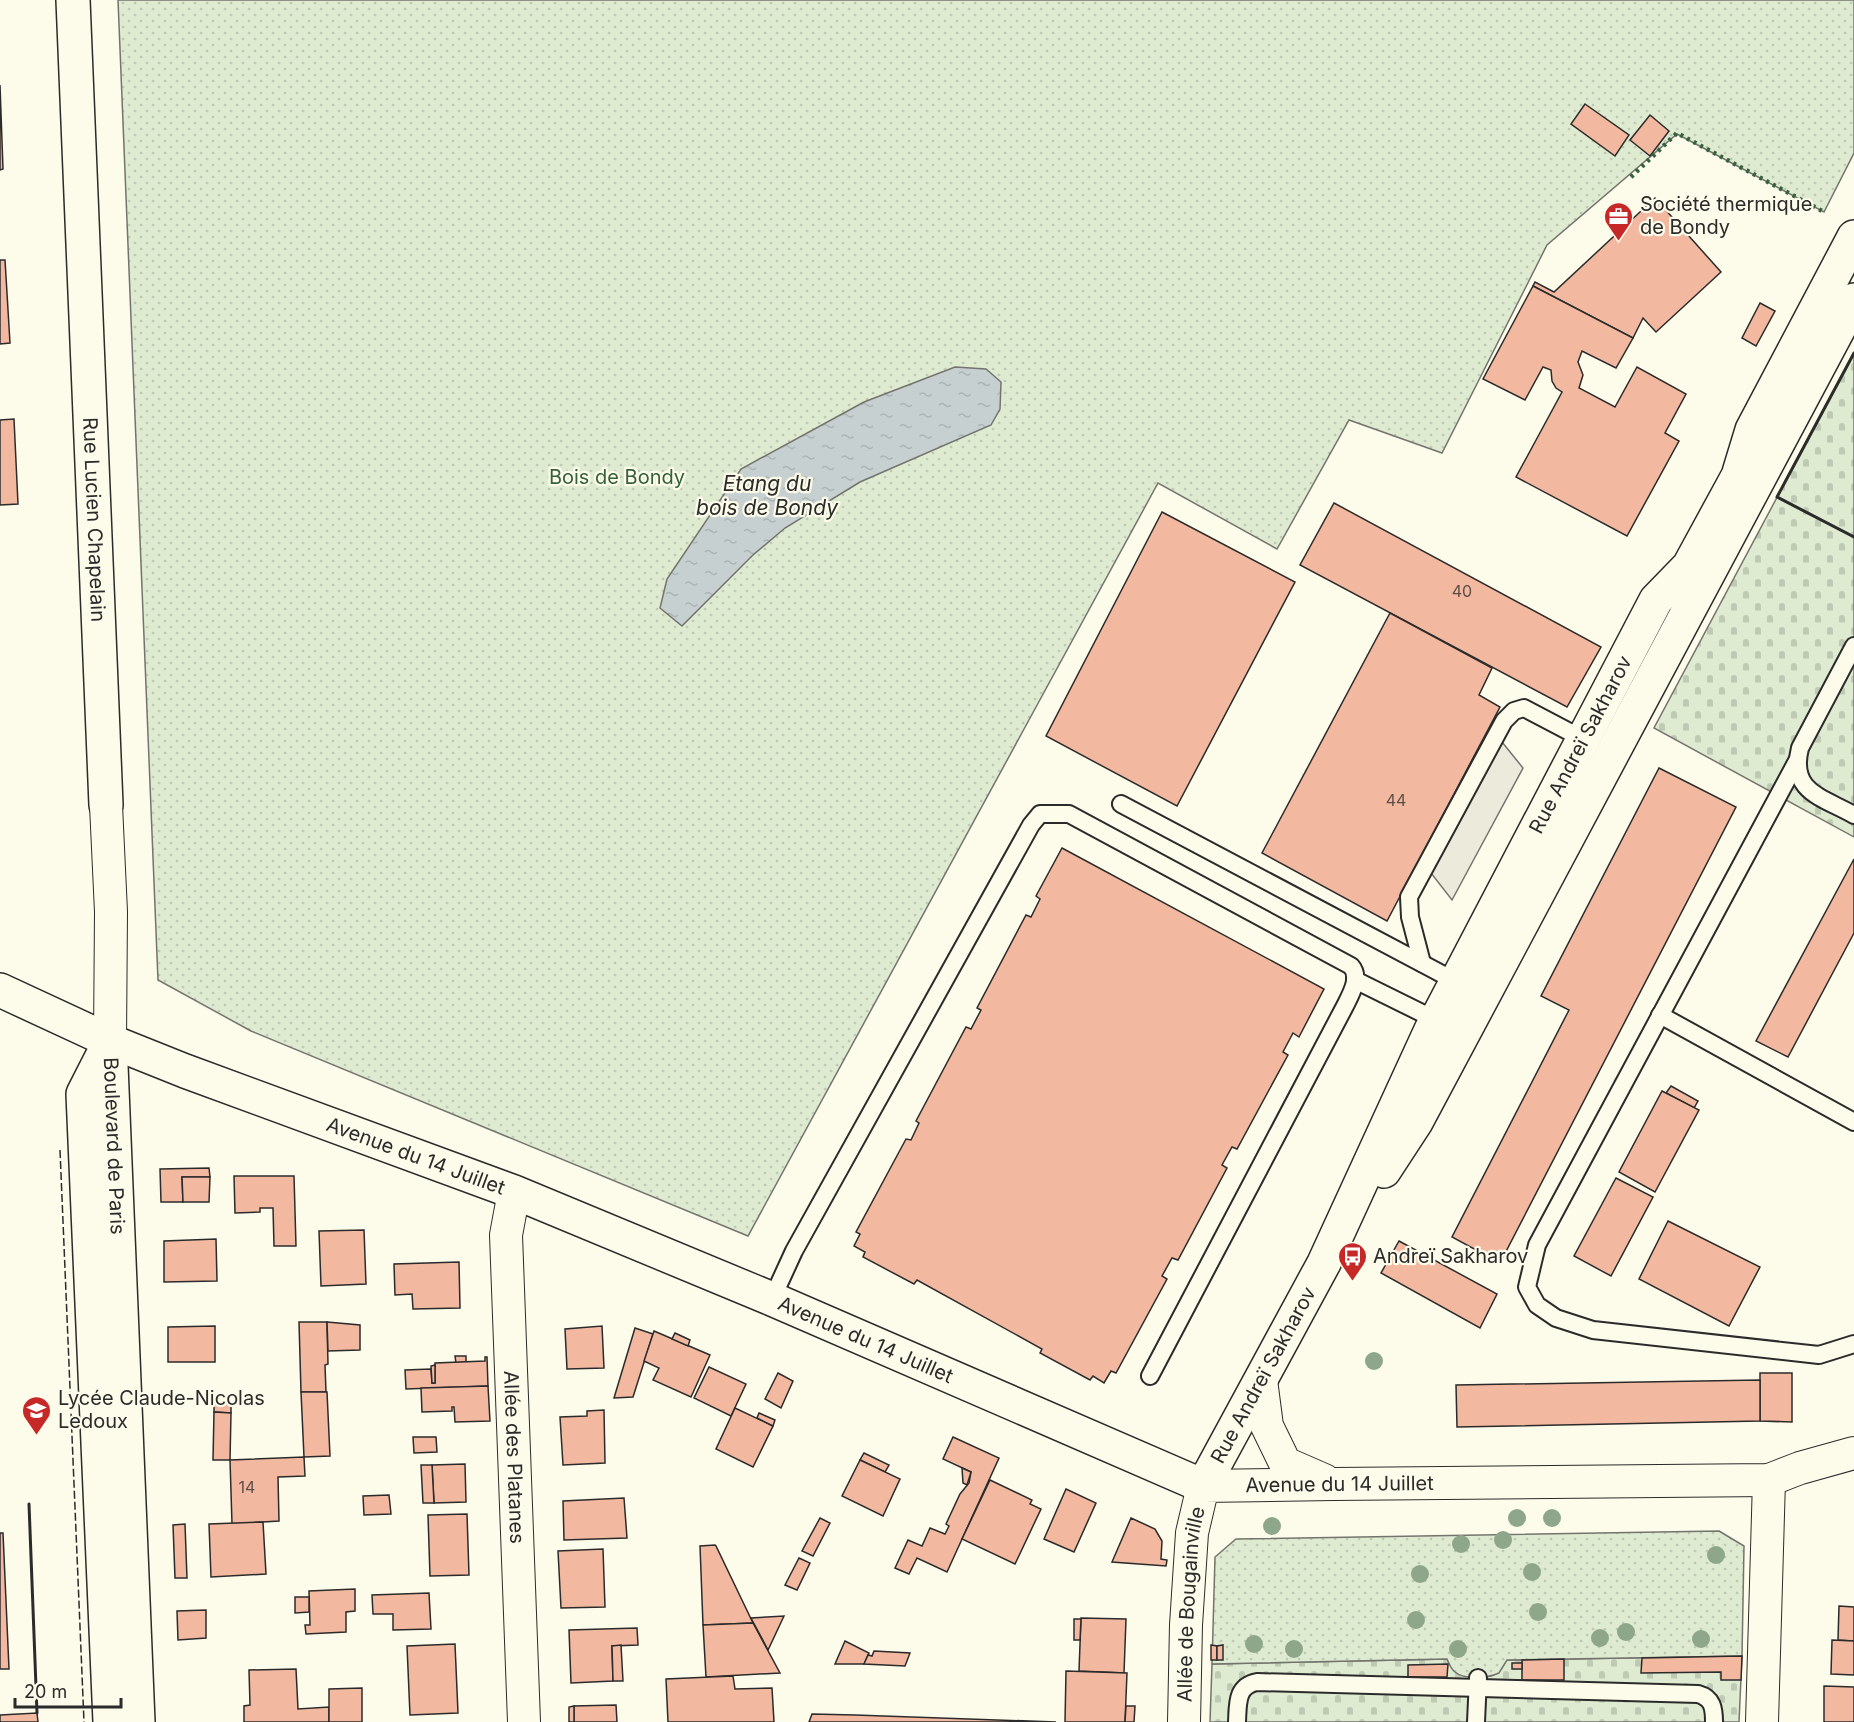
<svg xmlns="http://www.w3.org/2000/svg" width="1854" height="1722" viewBox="0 0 1854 1722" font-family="Inter,sans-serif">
<defs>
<pattern id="cemetery-stones" width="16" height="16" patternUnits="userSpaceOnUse" patternTransform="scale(1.5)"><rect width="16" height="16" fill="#deebd1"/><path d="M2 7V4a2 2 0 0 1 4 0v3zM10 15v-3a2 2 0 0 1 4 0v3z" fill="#bfcab4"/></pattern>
<pattern id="park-dots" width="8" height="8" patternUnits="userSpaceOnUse" patternTransform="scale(1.5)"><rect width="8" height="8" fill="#deebd1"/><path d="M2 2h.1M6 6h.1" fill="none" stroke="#bfcab4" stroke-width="1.8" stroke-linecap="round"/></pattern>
<pattern id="water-ripples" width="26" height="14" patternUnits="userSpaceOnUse" patternTransform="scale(1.5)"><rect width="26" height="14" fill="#c7d0d0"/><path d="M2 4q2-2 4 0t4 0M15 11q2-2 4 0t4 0" fill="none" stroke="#abb3b3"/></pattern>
</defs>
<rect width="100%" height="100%" fill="#fdfbea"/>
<g fill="url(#cemetery-stones)" stroke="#74746e" stroke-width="1.5">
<path d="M1854,353V837L1654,728Z"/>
<path d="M1742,1656L1739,1722H1210L1212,1664L1448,1659L1452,1668C1472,1675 1496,1687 1506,1660Z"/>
</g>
<g fill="url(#park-dots)" stroke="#74746e" stroke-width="1.5">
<path d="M118,0H1854V153L1824,212L1677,134L1547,245L1442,453L1349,420L1277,549L1158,483L748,1236L251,1031L158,980Z"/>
<path d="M1719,1531L1744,1546L1742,1656L1507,1660L1499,1673C1489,1678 1464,1680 1455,1672C1451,1669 1449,1664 1447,1659L1212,1664L1215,1557L1236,1539Z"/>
</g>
<path fill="#eceadb" stroke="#74746e" stroke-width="1.5" d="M1502,742L1523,768L1452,900L1431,873Z"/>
<path fill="url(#water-ripples)" stroke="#74746e" stroke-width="1.5" d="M955,367L986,369L1001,382L1000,409L991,425L860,482L785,528L753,555L682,626L660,608L667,579L741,469L864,402Z"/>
<g fill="#f2b8a0" stroke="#2b2b2b" stroke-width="1.5">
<path d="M0,85L3,169L0,170Z"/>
<path d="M1585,104L1629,135L1615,156L1571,124Z"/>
<path d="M1650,115L1669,131L1650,156L1630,140Z"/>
<path d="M1655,198L1721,272L1656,332L1643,318L1633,338L1533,286L1535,282L1554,292Z"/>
<path d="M0,260H5L10,343L0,344Z"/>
<path d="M1533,286L1633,338L1616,368L1582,351L1578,362L1583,375L1579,388L1615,407L1637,367L1686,394L1665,433L1679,441L1627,536L1516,477L1562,392L1556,388L1552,381L1551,370L1543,367L1525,400L1483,379Z"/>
<path d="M1760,303L1775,311L1756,346L1742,338Z"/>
<path d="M14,419L18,504L0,505V420Z"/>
<path d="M1334,503L1601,647L1567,707L1300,565Z"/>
<path d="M1162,512L1295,582L1177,806L1046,736Z"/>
<path d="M1390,613L1492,668L1479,695L1500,707L1387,921L1262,853Z"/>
<path d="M1659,768L1736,807L1500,1263L1452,1237L1569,1010L1541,996Z"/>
<path d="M1062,848L1324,989L1299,1037L1293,1033L1283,1052L1288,1055L1237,1149L1232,1147L1222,1165L1227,1168L1178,1260L1172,1258L1162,1276L1167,1279L1116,1373L1111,1371L1104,1383L1093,1376L1090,1380L1040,1353L1042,1349L917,1280L914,1284L863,1257L865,1252L854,1246L860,1234L856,1232L906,1139L911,1140L919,1123L916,1121L966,1027L971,1029L981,1010L977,1008L1026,915L1031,917L1040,899L1036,896Z"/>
<path d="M1854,859V933L1788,1057L1756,1041Z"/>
<path d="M1671,1086L1698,1101L1694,1108L1666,1093Z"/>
<path d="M1662,1091L1699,1110L1655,1192L1619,1172Z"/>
<path d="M209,1168L210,1177H182L183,1202H161L160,1169Z"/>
<path d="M234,1176H294L296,1246H274L273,1208H260V1212L235,1213Z"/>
<path d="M182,1177H210L209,1202H183Z"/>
<path d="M1616,1178L1653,1197L1611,1276L1574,1256Z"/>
<path d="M1668,1221L1760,1267L1729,1326L1639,1279Z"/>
<path d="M364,1230L366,1284L321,1286L319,1231Z"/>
<path d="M216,1239L217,1281L164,1282V1241Z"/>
<path d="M1399,1241L1497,1294L1480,1328L1381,1273Z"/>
<path d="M459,1262L460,1308L413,1309L412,1294L395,1295L394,1264Z"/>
<path d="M299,1322H327L328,1364L325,1365L326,1392H301Z"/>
<path d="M327,1322L360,1325V1350L328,1351Z"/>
<path d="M215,1326V1362H168V1327Z"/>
<path d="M602,1326L604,1368L567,1369L565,1329Z"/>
<path d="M635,1328L653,1334L633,1397L614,1398Z"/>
<path d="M654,1331L710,1355L691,1397L653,1380L659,1368L644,1361Z"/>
<path d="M675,1333L690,1340L688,1346L672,1339Z"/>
<path d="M455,1356H466V1362L456,1363Z"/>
<path d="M485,1357H487L488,1386L406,1389L405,1370L431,1369L432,1383H435V1363L485,1361Z"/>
<path d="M435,1365V1383H432L431,1366Z"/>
<path d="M709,1367L746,1384L731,1416L694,1398Z"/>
<path d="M778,1373L793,1381L781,1408L765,1399Z"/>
<path d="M1760,1373H1792V1422L1760,1421Z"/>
<path d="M1760,1380V1421L1457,1427L1456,1385Z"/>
<path d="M488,1386L490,1421L455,1422L454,1407H452V1411L422,1412L421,1388Z"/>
<path d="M301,1392H327L330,1456L304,1457Z"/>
<path d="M214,1403H231V1413L214,1412Z"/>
<path d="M735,1408L773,1426L753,1467L716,1449Z"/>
<path d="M604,1410L605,1463L563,1465L560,1417L587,1416V1411Z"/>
<path d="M214,1412L231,1413L230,1460H213Z"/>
<path d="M759,1413L775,1420L773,1426L757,1418Z"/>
<path d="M413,1437H436L437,1452L414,1453Z"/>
<path d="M953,1437L999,1458L947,1572L917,1558L909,1574L895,1568L908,1540L922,1546L930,1528L945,1534L949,1526L946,1524L960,1494L969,1483L971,1472L943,1459Z"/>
<path d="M864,1453L889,1465L885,1472L860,1460Z"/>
<path d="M304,1457L305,1476L278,1477L279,1521L232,1524L230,1460Z"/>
<path d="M860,1460L900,1479L883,1516L842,1496Z"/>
<path d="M465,1464L466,1502L434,1503L432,1465Z"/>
<path d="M421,1465H432L434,1503H423Z"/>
<path d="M962,1468L971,1472L967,1485L963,1483Z"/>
<path d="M990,1480L1032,1500L1030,1504L1041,1509L1015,1564L962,1539Z"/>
<path d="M1066,1489L1096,1503L1074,1552L1044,1539Z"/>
<path d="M389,1495L391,1514L364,1515L363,1496Z"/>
<path d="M624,1498L627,1538L564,1540L563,1501Z"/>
<path d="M467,1514L469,1575L430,1576L428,1515Z"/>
<path d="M820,1518L830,1523L813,1556L802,1551Z"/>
<path d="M1131,1518L1155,1529L1162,1541L1161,1559L1167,1560L1166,1566L1112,1562Z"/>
<path d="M263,1522L266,1574L211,1577L209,1524Z"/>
<path d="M185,1524L187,1578H175L173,1525Z"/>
<path d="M0,1533H3L9,1669H0Z"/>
<path d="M715,1545L716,1546L753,1623L703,1625L700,1546Z"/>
<path d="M603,1549L605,1607L561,1608L558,1551Z"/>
<path d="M799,1558L810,1563L797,1590L785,1585Z"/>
<path d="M355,1589V1611L346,1612V1632L306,1634L305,1625H310L309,1591Z"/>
<path d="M429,1593L431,1629L393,1630V1614H373L372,1595Z"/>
<path d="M295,1597H309V1612L295,1613Z"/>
<path d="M1839,1606L1854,1607V1641L1838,1640Z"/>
<path d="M206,1610V1638L178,1640L177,1611Z"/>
<path d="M784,1616L768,1650L751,1618Z"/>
<path d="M1081,1618L1126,1619L1124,1673L1079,1671Z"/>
<path d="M1074,1619H1081L1080,1640H1074Z"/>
<path d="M753,1623L780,1673L706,1677L703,1625Z"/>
<path d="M637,1628L638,1645L612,1646L613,1681L571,1683L569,1630Z"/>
<path d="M1832,1640L1854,1641V1675L1831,1674Z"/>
<path d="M845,1641L869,1653L864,1664H835Z"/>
<path d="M455,1644L458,1713L410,1715L407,1646Z"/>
<path d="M621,1645L623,1681H613L612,1646Z"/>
<path d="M1211,1645L1217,1646V1660H1211Z"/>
<path d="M1223,1645V1660H1217V1646Z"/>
<path d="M874,1651L910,1653L905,1666L864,1664L868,1655L872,1656Z"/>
<path d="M1742,1656L1741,1680H1721V1672L1641,1673L1642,1658Z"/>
<path d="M1564,1659V1680H1522V1660Z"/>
<rect x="1512" y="1663" width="10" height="6"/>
<path d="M1448,1664L1447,1677H1408V1665Z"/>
<path d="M296,1669L298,1709L329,1707V1722H244V1706L250,1705L249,1670Z"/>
<path d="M1066,1671L1127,1673L1125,1722H1065Z"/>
<path d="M733,1676L735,1689L772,1688L774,1722H668L666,1679Z"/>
<path d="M1824,1686L1854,1687V1722H1824Z"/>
<path d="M362,1688V1722H329V1689Z"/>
<path d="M616,1705L617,1722H574V1706Z"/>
<path d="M574,1706V1722H569V1707Z"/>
<path d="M1126,1706H1135L1134,1722H1125Z"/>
<path d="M37,1713L38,1722H0V1715Z"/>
<path d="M812,1714L855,1715L1056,1722H809Z"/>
</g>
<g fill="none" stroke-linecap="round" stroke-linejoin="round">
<defs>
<g id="service">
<path d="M1854,646L1800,748C1789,792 1822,797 1854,815"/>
<path d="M1797,761L1537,1245L1527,1287L1537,1305L1556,1318L1593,1330L1819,1355L1854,1344"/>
<path d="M1121,804L1457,982"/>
<path d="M1422,963L1410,917L1409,897L1504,721L1514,711L1524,708L1583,739"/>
<path d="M1355,980L1440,1022"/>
<path d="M1660,1015L1854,1122"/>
<path d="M772,1299L794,1251L1031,825L1040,814H1069L1351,966C1361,977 1351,994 1345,1006L1150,1376"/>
<path d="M1237,1722C1238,1704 1236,1686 1257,1682L1698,1694C1713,1698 1714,1709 1714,1722"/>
<path d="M1476,1722L1478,1678"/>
</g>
<g id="minor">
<path d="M106,805L111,912L110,1041"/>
<path id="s1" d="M514,1192L506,1235L524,1722"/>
<path d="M1261,1380L1267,1426L1285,1463L1324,1480"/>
<path id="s2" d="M1184,1722L1186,1625L1192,1533L1203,1486L1333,1484L1769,1480L1800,1468L1854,1453"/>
<path d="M1762,1722L1769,1480"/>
</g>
<g id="tertiary">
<path id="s3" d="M73,0L106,805"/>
<path id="s4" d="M0,990L110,1041L185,1071L514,1192L772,1299L1203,1486L1324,1263L1431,1030L1656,600L1689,566L1738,476L1752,430L1854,237"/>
<path id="s5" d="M110,1041L138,1722"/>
<path d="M1384,1171L1416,1122L1854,300"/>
<path d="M110,1722L83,1094L110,1041"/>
</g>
</defs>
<use href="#service" stroke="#2b2b2b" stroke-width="20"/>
<use href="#minor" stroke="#2b2b2b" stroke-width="34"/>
<use href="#tertiary" stroke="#2b2b2b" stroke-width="36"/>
<use href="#service" stroke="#fdfbea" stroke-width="16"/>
<use href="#minor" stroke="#fdfbea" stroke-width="32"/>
<use href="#tertiary" stroke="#fdfbea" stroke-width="33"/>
<path stroke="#34623c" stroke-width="4.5" stroke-dasharray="3 4.5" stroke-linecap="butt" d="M1631,177L1677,133L1824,212"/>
<path stroke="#2b2b2b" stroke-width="1.5" stroke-dasharray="8 3" stroke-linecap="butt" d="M60,1150L84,1722"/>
<g stroke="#2b2b2b" stroke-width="3">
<path d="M1854,353L1777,497L1854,537"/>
<path d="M29,1504L37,1713"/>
</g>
</g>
<g fill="#8ea78a">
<circle cx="1374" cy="1361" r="9"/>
<circle cx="1517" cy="1518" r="9"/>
<circle cx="1552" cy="1518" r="9"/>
<circle cx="1272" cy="1526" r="9"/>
<circle cx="1503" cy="1540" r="9"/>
<circle cx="1461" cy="1544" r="9"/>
<circle cx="1716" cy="1555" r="9"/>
<circle cx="1532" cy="1572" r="9"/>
<circle cx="1420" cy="1574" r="9"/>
<circle cx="1538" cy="1612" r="9"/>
<circle cx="1416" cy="1620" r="9"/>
<circle cx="1626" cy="1632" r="9"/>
<circle cx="1600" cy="1638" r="9"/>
<circle cx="1701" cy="1639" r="9"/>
<circle cx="1254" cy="1644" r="9"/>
<circle cx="1294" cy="1649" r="9"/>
<circle cx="1458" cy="1649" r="9"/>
</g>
<defs>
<symbol id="office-pin" viewBox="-11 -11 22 30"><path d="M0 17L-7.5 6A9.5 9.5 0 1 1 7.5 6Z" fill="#c62828" stroke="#fdfbea"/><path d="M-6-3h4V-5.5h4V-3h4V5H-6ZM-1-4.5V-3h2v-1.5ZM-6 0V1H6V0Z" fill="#fff"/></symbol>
<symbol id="bus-pin" viewBox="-11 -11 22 30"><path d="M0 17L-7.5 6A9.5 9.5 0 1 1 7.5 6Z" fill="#c62828" stroke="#fdfbea"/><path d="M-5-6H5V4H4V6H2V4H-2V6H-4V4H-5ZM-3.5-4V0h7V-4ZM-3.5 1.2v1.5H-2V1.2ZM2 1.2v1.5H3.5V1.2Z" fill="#fff"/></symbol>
<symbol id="school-pin" viewBox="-11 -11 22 30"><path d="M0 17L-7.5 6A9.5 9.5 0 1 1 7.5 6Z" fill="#c62828" stroke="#fdfbea"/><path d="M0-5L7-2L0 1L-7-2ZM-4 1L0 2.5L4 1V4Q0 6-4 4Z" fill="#fff"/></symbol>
</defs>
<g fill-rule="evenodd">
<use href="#office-pin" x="1602" y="200" width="33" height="45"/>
<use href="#bus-pin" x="1336" y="1240" width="33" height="45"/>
<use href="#school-pin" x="20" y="1394" width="33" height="45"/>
</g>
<g text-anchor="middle" stroke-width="4.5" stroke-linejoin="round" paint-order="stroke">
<g font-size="16" fill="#5d4e48">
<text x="1462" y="597">40</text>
<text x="1396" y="806">44</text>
<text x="247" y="1493">14</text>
</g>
<g font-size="20" fill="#2b2b2b" stroke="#fdfbea" text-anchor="start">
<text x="1640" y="211">Société thermique<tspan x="1640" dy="23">de Bondy</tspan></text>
<text x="1373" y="1263">Andreï Sakharov</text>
<text x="58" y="1405">Lycée Claude-Nicolas<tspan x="58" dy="23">Ledoux</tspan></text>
</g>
<g font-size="20" fill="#34623c" stroke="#fdfbea">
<text x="617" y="484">Bois de Bondy</text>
</g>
<g font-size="20" fill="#2b2b2b" stroke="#fdfbea">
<text dy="7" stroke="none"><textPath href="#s3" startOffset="520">Rue Lucien Chapelain</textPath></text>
<text dy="7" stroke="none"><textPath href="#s4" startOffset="2134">Rue Andreï Sakharov</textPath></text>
<text dy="7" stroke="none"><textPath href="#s5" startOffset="105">Boulevard de Paris</textPath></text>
<text dy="7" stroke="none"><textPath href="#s4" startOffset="448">Avenue du 14 Juillet</textPath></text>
<text dy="7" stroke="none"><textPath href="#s4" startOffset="934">Avenue du 14 Juillet</textPath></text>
<text dy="7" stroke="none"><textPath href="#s4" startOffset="1428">Rue Andreï Sakharov</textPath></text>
<text dy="7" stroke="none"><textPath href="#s1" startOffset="266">Allée des Platanes</textPath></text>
<text dy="7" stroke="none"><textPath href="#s2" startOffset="374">Avenue du 14 Juillet</textPath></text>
<text dy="7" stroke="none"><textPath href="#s2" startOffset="118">Allée de Bougainville</textPath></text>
</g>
<g font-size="21" font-style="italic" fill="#2b2b2b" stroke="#fdfbea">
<text x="767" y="491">Etang du<tspan x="767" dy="24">bois de Bondy</tspan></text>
</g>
</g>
<path d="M15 1698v9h106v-9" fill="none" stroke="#2b2b2b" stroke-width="3"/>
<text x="24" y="1698" font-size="18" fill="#2b2b2b" stroke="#fdfbea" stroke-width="4.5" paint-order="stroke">20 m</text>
</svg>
